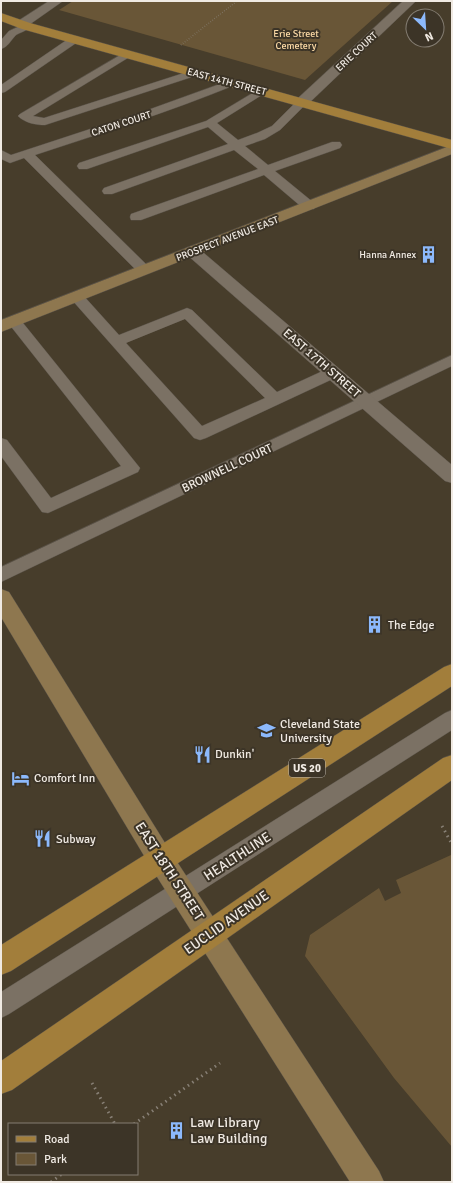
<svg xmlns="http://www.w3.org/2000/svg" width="453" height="1183" viewBox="0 0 453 1183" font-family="Signika,sans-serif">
<rect width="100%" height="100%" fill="#3c3427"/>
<path fill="#473d2b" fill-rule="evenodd" d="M1,1H452V1182H1ZM413,16H437V40H413ZM9,1124H137V1174H9Z"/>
<g fill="#695637">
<path d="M73,1H393L305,80L59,10Z"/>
<path d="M451,855L452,857V1147L394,1078L305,956L310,935L379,888L385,901L401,893L396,880Z"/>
</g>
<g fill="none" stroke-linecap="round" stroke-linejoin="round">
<defs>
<g id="lane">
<path d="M26,23L30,24L31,26C27,31 21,32 16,35C11,40 8,47 1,49V40L9,31Z"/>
<path d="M75,36L79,37L80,39L79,41L5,92L1,93V85L71,37Z"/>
<path d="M127,51L132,54L131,56L33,116L44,118L190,71L194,70L199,73L198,75L45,125C36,125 25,123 18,116L20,114Z"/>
<path d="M231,80L235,81L237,83L235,85C169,112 102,133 35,155L149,267L151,270L149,273L144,274L139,273L24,158L10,163L1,159V150L11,155L145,111Z"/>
<path d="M261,88L265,89L267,91L265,93L217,123L238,140L257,133L272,126L298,100H306L308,102L280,130L265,139L245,146L268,165L332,142H340L342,145L340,148L275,171L314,203L315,206L314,209H304L264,175L141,220H131L130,217L131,214L258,169L234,150L112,194H104L102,191L104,188L228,144L208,127L87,169H79L77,166L79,163L206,121Z"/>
<path d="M77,293L82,294L119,335L182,310L187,308L192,310L277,392L327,369L332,368L337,369L340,373L337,377L206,438L200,440L194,438L72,300L70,297L72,294ZM185,319L265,398L202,426L126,343Z"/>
<path d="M14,316L19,318L140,468L138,472L48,513L42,512L1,456V438L7,440L51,498L121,466L9,324L7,321L9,318Z"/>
<path d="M452,355V366L1,582V567Z"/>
<path d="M452,710V730L9,1014L1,1018V992L445,713Z"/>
</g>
<g id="street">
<path d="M49,1H63L26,27H18L16,24L18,21Z"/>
<path d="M403,1H416L307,105L302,106L297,105L295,102L297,99Z"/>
<path d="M192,246L198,248L452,465V483L445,481L186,254L184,251L186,248Z"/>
</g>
<g id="secondary">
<path d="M452,145V154L1,332V320Z"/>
<path d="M1,589L9,592L170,851L379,1171L384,1182H350L152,869L1,617Z"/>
</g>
<g id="primary">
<path d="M1,13L30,23L452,140V149L22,29L1,21Z"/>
<path d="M452,664V686L11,971L1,975V945L444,667Z"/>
<path d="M452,755V780L12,1090L1,1094V1061L443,758Z"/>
</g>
</defs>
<use href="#lane" stroke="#585147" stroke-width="1"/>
<use href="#street" stroke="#585147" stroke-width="1"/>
<use href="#secondary" stroke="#585147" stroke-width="1"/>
<use href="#primary" stroke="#585147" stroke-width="1"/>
<path stroke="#888076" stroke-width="1.5" stroke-dasharray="0.5 2" stroke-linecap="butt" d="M181,45L237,1"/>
<g stroke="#888076" stroke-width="3" stroke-dasharray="1.5 4" stroke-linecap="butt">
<path d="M442,826L452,844"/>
<path d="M92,1083L115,1124"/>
<path d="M134,1124L220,1063"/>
<path d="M51,1182L62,1174"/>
</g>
<use href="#lane" fill="#7b7164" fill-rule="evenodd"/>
<use href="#street" fill="#7b7164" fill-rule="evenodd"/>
<use href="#secondary" fill="#8e774f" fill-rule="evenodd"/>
<use href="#primary" fill="#a27e3b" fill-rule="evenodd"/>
</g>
<defs>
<symbol id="building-bare" viewBox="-9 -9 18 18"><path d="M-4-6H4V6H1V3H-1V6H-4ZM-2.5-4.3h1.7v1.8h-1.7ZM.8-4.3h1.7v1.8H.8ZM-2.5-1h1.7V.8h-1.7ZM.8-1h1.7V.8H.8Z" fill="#8cb9fc" stroke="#3c3427" stroke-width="2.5" paint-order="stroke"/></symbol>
<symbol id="university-bare" viewBox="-9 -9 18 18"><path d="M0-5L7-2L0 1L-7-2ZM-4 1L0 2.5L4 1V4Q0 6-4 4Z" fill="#8cb9fc" stroke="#3c3427" stroke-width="2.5" paint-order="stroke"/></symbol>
<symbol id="restaurant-bare" viewBox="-9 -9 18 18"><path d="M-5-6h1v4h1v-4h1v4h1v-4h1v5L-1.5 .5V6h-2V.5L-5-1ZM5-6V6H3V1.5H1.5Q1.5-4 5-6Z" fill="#8cb9fc" stroke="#3c3427" stroke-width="2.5" paint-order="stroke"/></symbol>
<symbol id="hotel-bare" viewBox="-9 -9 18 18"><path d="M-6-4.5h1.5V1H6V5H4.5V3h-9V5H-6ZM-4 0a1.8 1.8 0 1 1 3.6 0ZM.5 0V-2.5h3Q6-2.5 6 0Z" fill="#8cb9fc" stroke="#3c3427" stroke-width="2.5" paint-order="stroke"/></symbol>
</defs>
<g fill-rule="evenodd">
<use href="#building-bare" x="416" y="242" width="25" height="25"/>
<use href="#building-bare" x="362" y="612" width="25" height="25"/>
<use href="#university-bare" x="254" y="718" width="25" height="25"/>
<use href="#restaurant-bare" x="190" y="742" width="25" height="25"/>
<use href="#hotel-bare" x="8" y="766" width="25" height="25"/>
<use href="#restaurant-bare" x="30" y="826" width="25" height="25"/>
<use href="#building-bare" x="164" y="1118" width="25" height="25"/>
</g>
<g text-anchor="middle" stroke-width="4" stroke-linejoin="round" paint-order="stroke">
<g font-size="10" fill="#fcdaa6" stroke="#3c3427">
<text x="296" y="37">Erie Street<tspan x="296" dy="12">Cemetery</tspan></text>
</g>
<g font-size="10" fill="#f0eae3" stroke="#3c3427">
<text transform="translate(356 51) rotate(-43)" y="4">ERIE COURT</text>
<text transform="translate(227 81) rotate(15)" y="4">EAST 14TH STREET</text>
<text transform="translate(121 123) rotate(-18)" y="4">CATON COURT</text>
<text transform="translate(227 238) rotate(-21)" y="4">PROSPECT AVENUE EAST</text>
</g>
<g font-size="10" fill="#f0eae3" stroke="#3c3427" text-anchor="end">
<text x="416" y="258">Hanna Annex</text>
</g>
<rect fill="#3c3427" stroke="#bab3ab" stroke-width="1" x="289" y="759" width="36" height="18" rx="3"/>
<g font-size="11" font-weight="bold" fill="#f0eae3">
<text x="307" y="772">US 20</text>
</g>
<g font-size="12" fill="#f0eae3" stroke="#3c3427">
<text transform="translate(322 363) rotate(41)" y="4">EAST 17TH STREET</text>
<text transform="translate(227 468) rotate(-25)" y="4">BROWNELL COURT</text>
</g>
<g font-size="12" fill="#f0eae3" stroke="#3c3427" text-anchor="start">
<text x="388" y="629">The Edge</text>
<text x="280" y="728">Cleveland State<tspan x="280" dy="14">University</tspan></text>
<text x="215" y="758">Dunkin'</text>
<text x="34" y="782">Comfort Inn</text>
<text x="56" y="843">Subway</text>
</g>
<g font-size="14" fill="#f0eae3" stroke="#3c3427">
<text transform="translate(237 856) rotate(-33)" y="5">HEALTHLINE</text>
<text transform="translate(170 871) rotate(57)" y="5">EAST 18TH STREET</text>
<text transform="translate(226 922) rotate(-35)" y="5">EUCLID AVENUE</text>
</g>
<g font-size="14" fill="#f0eae3" stroke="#3c3427" text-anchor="start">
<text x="190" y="1127">Law Library<tspan x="190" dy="16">Law Building</tspan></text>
</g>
</g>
<rect width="453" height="1183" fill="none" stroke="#f0eae3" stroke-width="4"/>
<rect x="8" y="1123" width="130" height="52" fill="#3c3427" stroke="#847d72"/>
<rect x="16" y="1136" width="20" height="6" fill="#a27e3b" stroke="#847d72"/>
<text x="44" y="1143" font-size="12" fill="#f0eae3">Road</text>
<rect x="16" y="1153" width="20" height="12" fill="#695637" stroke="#847d72"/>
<text x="44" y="1163" font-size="12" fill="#f0eae3">Park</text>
<g transform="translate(425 28) rotate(155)"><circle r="19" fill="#3c3427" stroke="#847d72"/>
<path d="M0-3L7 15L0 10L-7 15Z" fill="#8cb9fc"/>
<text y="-6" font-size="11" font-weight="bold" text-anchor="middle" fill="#f0eae3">N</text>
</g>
</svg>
